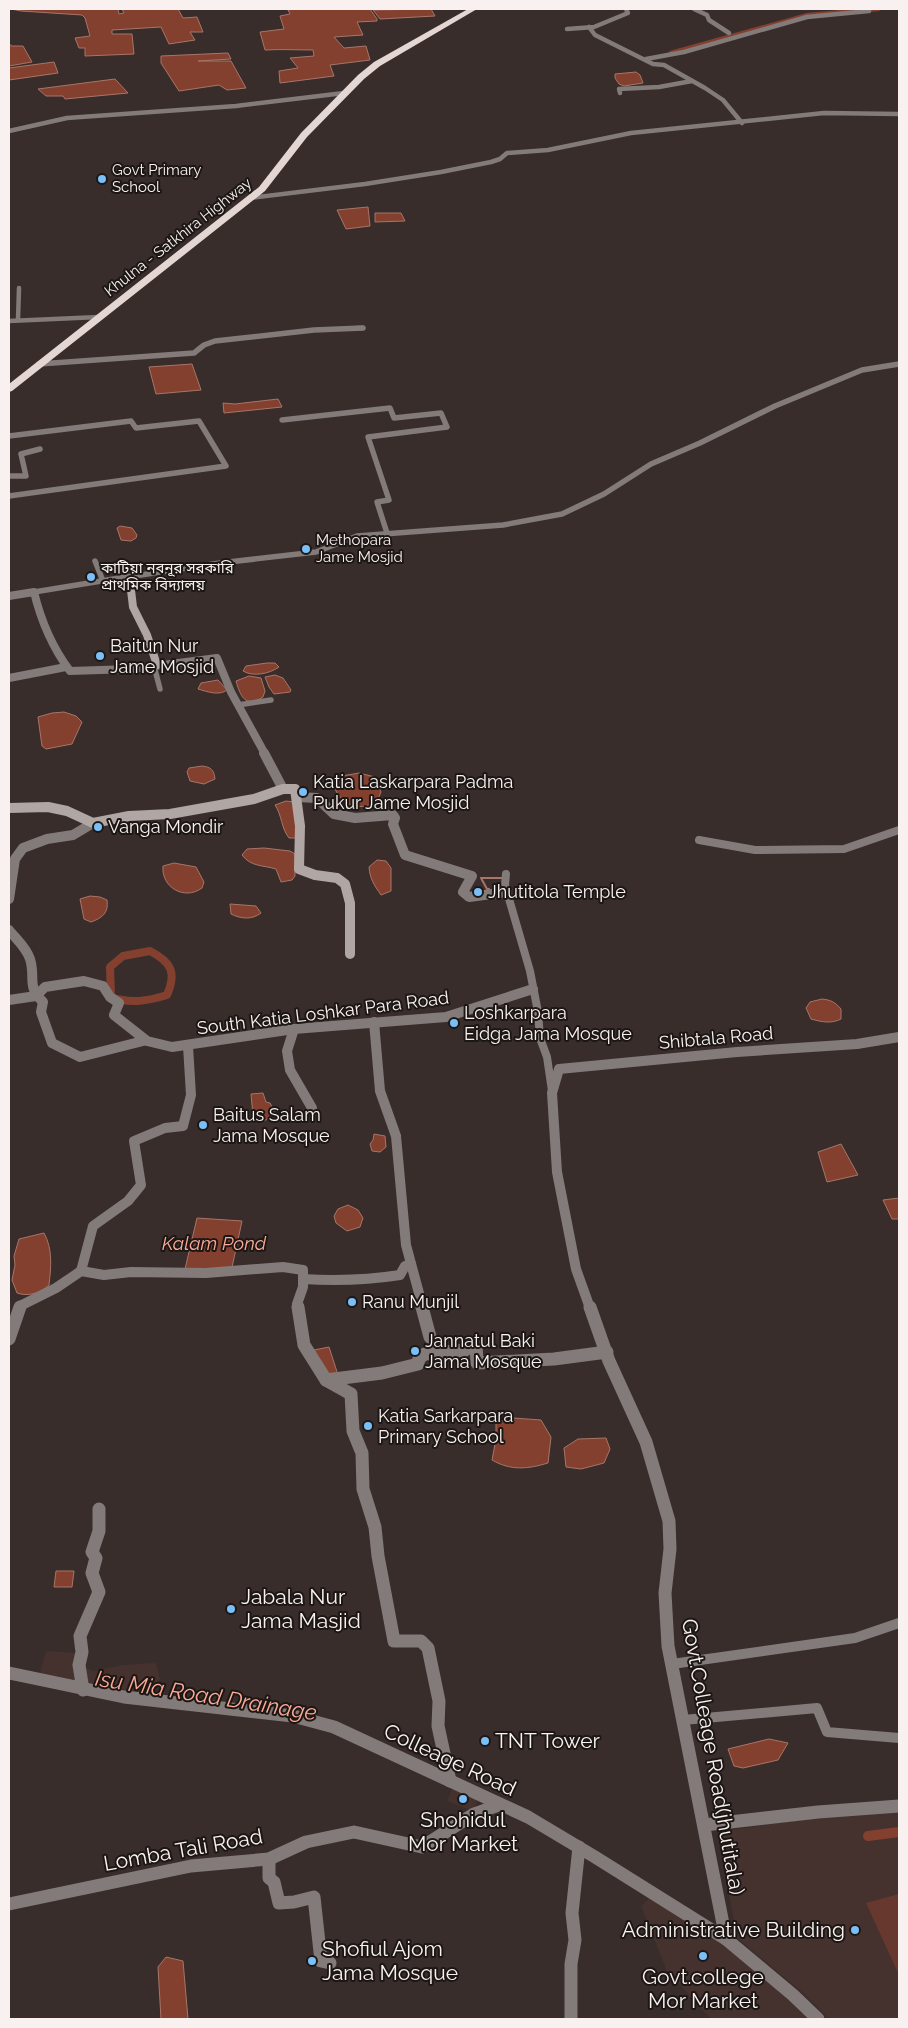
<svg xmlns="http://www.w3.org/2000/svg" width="908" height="2028" viewBox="0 0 908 2028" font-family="Raleway,'Noto Sans Bengali',sans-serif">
<rect width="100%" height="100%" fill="#382d2a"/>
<g fill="#45322e">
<path d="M46,1651L75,1653L81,1666L93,1671L123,1665L156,1663L160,1679L150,1693L111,1690L39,1677Z"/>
<path d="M453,1787L479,1797L473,1811L447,1801Z"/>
<path d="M899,1811V2019H829L803,1993L737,1938L718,1832L826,1816Z"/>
<path d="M653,1895L693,1919L815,2019H711L667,1971L641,1906Z"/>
</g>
<path fill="#67382d" d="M899,1894V1975L866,1903Z"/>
<g fill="#84402f" stroke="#a77569">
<path d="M11,9H118L119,14L124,13L122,9H178L183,18L197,17L203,32H190L195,40L169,44L161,27L112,30V34H132L134,54L85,56V48H79L75,38L90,36L85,18L82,15L21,11Z"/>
<path d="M295,9H370L377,19V21L357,22L363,35L334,37L344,48L366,46L370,60L330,65L334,76L280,83L279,71L298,68L290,58L314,56L313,50C296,50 282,49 265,50L260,32L284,29L280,16L290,14L288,10Z"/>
<path d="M431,9L435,16L380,19L373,10Z"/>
<path d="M9,44L12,46H23L32,62L9,66Z"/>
<path d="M228,53L231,59L198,61H231L246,88L227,90L219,85L179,91L161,63V56Z"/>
<path d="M54,62L58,73L9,80V68Z"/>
<path d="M636,72L640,75L643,83L624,86L619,84L615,78V74Z"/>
<path d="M115,79L128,93L65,99L63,96H46L38,89Z"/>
<path d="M368,207L370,226L346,229L337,210Z"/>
<path d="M375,213H401L405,221L375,222Z"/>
<path d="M192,364L201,390L156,394L149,367Z"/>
<path d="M278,399L282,407L224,413L223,403L235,404Z"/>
<path d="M120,526L132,528L137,535L136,538L131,541L121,540L117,528Z"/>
<path d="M267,663H275L279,667C269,674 253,677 243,671L246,666Z"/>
<path d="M275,675L283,678L291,690L290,692L274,694L269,687L265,677Z"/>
<path d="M249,676L261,678L265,691L263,697C245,709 240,695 236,681Z"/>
<path d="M218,680L227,690C219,696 208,692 198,689L201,683Z"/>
<path d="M64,712L76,716L82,722L72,744L46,749L42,746L38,717L52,713Z"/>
<path d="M202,766C211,767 214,770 215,779L204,784L190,781L187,772L189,768Z"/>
<path d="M359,773L375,777L381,792C373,817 335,808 333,780L336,777Z"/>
<path d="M286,801L294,802L297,838H289C281,828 282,815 275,805Z"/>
<path d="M264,848L290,851L295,854V876L292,880L281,882L276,869C263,865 251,867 242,855L247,849Z"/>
<path d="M377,860L386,861L391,868V891L381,895C374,885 370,879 369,867Z"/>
<path d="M174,863L196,867L204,882L202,888C184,901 161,887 163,866Z"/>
<path d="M90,896L100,897L107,900C109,913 102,918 91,922L84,919L80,899Z"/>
<path d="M230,904L256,906L261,913C252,920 241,919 231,914Z"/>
<path d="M822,999C831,1000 835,1002 841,1009V1019C831,1024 822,1022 811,1019L806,1008L810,1002Z"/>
<path d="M263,1093L266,1102L270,1103L275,1113L266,1120L258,1121L253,1116L251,1094Z"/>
<path d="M374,1134L385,1136L386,1147L380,1152L372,1151L370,1144L373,1140Z"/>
<path d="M841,1144L858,1175L827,1182L818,1152Z"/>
<path d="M899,1198V1219H892L883,1200Z"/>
<path d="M348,1205L358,1210L363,1218L360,1227L347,1231L336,1223L334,1216L338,1209Z"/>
<path d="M197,1218L242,1221L231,1272L185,1269Z"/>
<path d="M44,1233C53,1249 51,1268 49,1285C41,1293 28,1297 17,1293L12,1280L15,1265L14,1256L19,1239Z"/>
<path d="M329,1347L339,1378L324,1381L314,1350Z"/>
<path d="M513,1418L541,1420L551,1437L548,1463C528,1469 511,1471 492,1460L496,1439V1422Z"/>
<path d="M606,1438L610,1449L604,1463L581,1469L566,1467L564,1448L578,1439Z"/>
<path d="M56,1571H74L72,1587H54Z"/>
<path d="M769,1739L788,1743L778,1760L743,1768L734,1766L728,1749Z"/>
<path d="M166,1957L183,1961L188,2019H161L158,1967Z"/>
</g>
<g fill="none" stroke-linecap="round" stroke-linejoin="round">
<path stroke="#a77569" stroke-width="2" d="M489,889H487L481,878H504"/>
<path stroke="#84402f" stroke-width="4.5" d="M671,53L808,15L878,9"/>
<path stroke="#84402f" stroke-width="8" d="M150,951C171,962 177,972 167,995C148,1001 130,1004 111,997L110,967L123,956Z"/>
<path stroke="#84402f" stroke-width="10" d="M868,1836L899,1832"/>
<g stroke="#827b7a" stroke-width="4.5">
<path d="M694,9L707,15L709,20L729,33"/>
<path d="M589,27L595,35L653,64L664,65L705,88L723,100L742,123"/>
<path d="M567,29L594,27L628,13L626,9"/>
<path d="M646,59L684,52L807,17L869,11"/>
<path d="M620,93L619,89L659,87L692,81"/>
<path d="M9,131L67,118L236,106L344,93"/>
<path d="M250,198L365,184L441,172L491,162L500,159L507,153L548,150L631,133L824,113L899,114"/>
<path d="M18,320L19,288"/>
<path d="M9,321L99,317"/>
<path d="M356,328H363"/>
</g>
<g stroke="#827b7a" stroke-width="5.5">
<path d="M39,364L194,353L204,345L215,341L314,330L363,328"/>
<path d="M282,420L390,408L394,418L441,413L447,427L368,437L389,500L377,502L387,533"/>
<path d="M9,436L131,421L136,428L199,421L226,466L9,496"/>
<path d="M9,476H26L21,454L40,449"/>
<path d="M95,561L103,581"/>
<path d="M131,590L129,580L134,576L220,563L316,552L357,536L503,525L562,514L604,494L651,464L700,443L775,406L862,370L899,364"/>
<path d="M34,592L132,576"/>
<path d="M154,666L160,689"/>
<path d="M238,705L271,700"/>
</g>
<g stroke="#827b7a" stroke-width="8">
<path d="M699,840L755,850L844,849L899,830"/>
<path d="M506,874L505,885L530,971L538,1012L540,1038L547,1057L552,1091"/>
</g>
<g stroke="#827b7a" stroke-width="10">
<path d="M672,1664L855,1638L899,1623"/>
<path d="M683,1720L817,1708L827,1732L899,1738"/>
</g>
<g stroke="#827b7a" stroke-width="8">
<path d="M9,596L34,592C41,621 52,647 70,671L132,669L217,658L231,692L265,754"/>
<path d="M9,678L66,667"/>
</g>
<g stroke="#827b7a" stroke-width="10">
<path d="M264,753L283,789"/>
<path d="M297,797L317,798L334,814L355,818L393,815L395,818L393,824L405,855L472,876L463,892L469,897L507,892"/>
<path d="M9,899L15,859L23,848L47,839L73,835L93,823"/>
<path d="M9,930C16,939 26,947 30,959C36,978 26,986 43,1002L41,1012L52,1043L80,1057L143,1041"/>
<path d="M36,996L45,987L84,981L103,986L110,997L119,1003L114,1015L147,1041L172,1047L294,1029L446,1017L533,989"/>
<path d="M9,1000L36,996"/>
<path d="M374,1022L380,1091L396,1136L406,1245L423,1308"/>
<path d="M294,1029L287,1051L290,1070L312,1108"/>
<path d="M81,1271L93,1226L128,1201L141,1185L134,1141L165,1128L183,1126L191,1095L188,1046"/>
<path d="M303,1279C336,1281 368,1280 400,1275L405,1266L411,1264"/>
<path d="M19,1308L20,1306L56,1288L81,1271L104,1275L131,1272L206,1273L283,1267L303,1270V1287L297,1304L298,1308"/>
<path d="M590,1308L576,1269L557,1172L552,1093L559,1069L737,1052L857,1044L899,1037"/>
</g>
<g stroke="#827b7a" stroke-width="13">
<path d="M298,1307L304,1345L326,1380L351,1394L353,1431L362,1453L363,1489L375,1527L378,1556L394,1641H421L428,1648L439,1701L438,1726L450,1781"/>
<path d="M422,1307L430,1337"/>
<path d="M590,1307L609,1361L646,1442L669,1521L670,1549L665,1593L668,1646L726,1939"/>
<path d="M9,1339L20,1307"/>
<path d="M326,1380L382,1373L418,1364L419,1358L425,1354L465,1350L476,1343L477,1363L554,1359L607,1352"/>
<path d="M9,1673L124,1697L293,1716L334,1727L528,1817L595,1857L726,1939L793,1995L818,2019"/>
<path d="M83,1690L79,1665L82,1652L80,1636L99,1592L92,1573L96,1558L92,1552L99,1531V1509"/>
<path d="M704,1825L818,1812L899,1806"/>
<path d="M269,1859V1878L274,1882L279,1903L294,1902L314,1897L321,1961L330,1963"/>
<path d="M9,1904L191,1866L269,1859L306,1842L354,1832L422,1847L474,1814L499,1805"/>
<path d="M571,2019V1964L575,1940L572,1913L579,1847"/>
</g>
<path stroke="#b0a6a3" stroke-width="8" d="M131,590L133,607L147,635L157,665"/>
<path stroke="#b0a6a3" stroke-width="10" d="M9,808L48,807L67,811L93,823L129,816L170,814L254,799L283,789H295L300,826L299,869L315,875L337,878L345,884L350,903V954"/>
<path fill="#e4d6d2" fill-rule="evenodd" d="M468,9H477L380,66L364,79L307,137L265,191L12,391L9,392V384L259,187L301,133L358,75L374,62Z"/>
</g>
<g fill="#79bff8" stroke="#1c1715" stroke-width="2">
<circle cx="102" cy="179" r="5"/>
<circle cx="306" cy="549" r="5"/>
<circle cx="91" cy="577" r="5"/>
<circle cx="100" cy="656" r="5"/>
<circle cx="303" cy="792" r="5"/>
<circle cx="98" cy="827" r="5"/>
<circle cx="478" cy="892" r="5"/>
<circle cx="454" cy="1023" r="5"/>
<circle cx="203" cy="1125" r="5"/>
<circle cx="352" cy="1302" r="5"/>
<circle cx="415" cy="1351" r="5"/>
<circle cx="368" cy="1426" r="5"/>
<circle cx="231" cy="1609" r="5"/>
<circle cx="485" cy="1741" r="5"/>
<circle cx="463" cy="1799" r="5"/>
<circle cx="855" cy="1930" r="5"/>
<circle cx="703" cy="1956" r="5"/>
<circle cx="312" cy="1961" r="5"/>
</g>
<g text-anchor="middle" stroke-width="4" stroke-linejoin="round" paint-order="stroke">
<g font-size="15" fill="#f9f1ef" stroke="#1c1715" text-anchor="start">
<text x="112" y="175">Govt Primary<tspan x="112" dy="17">School</tspan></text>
<text x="316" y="545">Methopara<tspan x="316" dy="17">Jame Mosjid</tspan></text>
<text x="101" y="573">কাটিয়া নবনূর সরকারি<tspan x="101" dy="17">প্রাথমিক বিদ্যালয়</tspan></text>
</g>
<g font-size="15" fill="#f9f1ef" stroke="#1c1715">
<text transform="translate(178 237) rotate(-38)" y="5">Khulna - Satkhira Highway</text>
</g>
<g font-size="18" fill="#f9f1ef" stroke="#1c1715" text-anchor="start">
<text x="110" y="652">Baitun Nur<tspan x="110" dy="21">Jame Mosjid</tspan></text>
<text x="313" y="788">Katia Laskarpara Padma<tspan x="313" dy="21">Pukur Jame Mosjid</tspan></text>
<text x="108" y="833">Vanga Mondir</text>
<text x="488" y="898">Jhutitola Temple</text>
<text x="464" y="1019">Loshkarpara<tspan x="464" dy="21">Eidga Jama Mosque</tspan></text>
<text x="213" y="1121">Baitus Salam<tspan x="213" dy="21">Jama Mosque</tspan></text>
<text x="362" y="1308">Ranu Munjil</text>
<text x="425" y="1347">Jannatul Baki<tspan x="425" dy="21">Jama Mosque</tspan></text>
<text x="378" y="1422">Katia Sarkarpara<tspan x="378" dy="21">Primary School</tspan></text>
</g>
<g font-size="18" fill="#f9f1ef" stroke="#1c1715">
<text transform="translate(323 1013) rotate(-7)" y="6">South Katia Loshkar Para Road</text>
<text transform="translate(716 1038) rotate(-5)" y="6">Shibtala Road</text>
</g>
<g font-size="19" font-style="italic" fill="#fca995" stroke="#1c1715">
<text x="214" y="1250">Kalam Pond</text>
</g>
<g font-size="21" fill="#f9f1ef" stroke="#1c1715" text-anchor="start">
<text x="241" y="1604">Jabala Nur<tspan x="241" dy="24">Jama Masjid</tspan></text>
<text x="495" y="1748">TNT Tower</text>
<text x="463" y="1827" text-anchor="middle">Shohidul<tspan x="463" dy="24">Mor Market</tspan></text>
<text x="845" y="1937" text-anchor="end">Administrative Building</text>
<text x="322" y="1956">Shofiul Ajom<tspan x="322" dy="24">Jama Mosque</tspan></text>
<text x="703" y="1984" text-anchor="middle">Govt.college<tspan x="703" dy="24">Mor Market</tspan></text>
</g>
<g font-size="21" fill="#f9f1ef" stroke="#1c1715">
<text transform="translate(713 1757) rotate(80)" y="7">Govt.Colleage Road(jhutitala)</text>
<text transform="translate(450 1760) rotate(25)" y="7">Colleage Road</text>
<text transform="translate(183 1850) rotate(-10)" y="7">Lomba Tali Road</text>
</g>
<g font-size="22" font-style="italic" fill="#fca995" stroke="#1c1715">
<text transform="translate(206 1695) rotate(9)" y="8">Isu Mia Road Drainage</text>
</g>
</g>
<rect width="908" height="2028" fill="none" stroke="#f9f1ef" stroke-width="20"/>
</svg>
